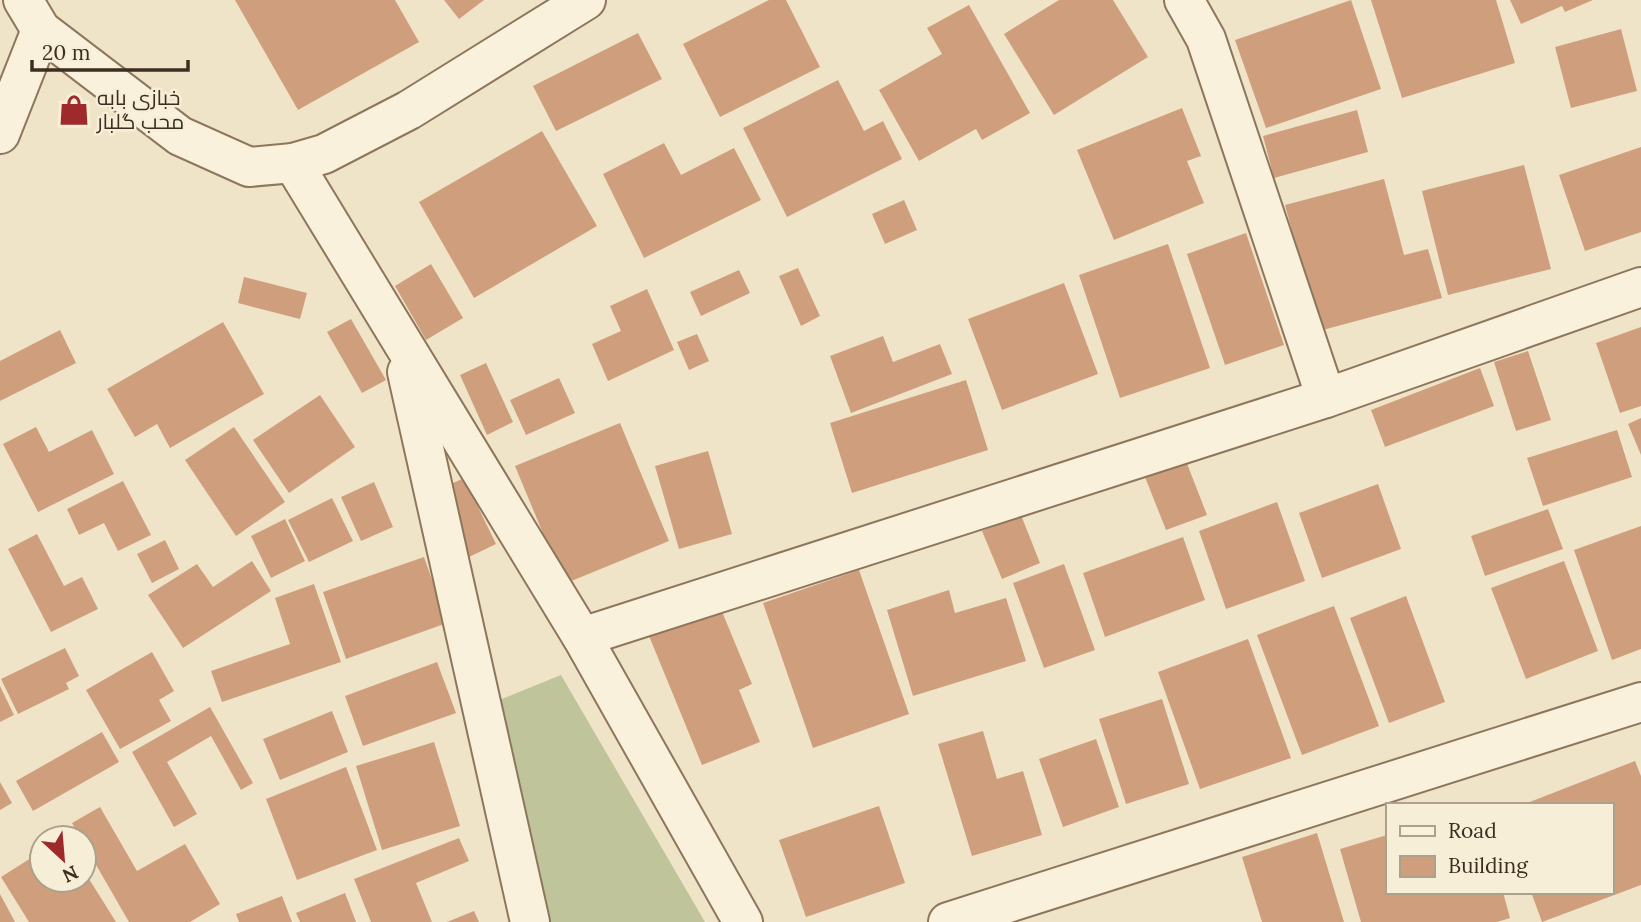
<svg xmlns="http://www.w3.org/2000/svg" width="1641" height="922" viewBox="0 0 1641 922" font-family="Lora,Cairo,serif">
<rect width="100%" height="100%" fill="#f0e4c8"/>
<path fill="#bfc49a" d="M561,675L705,922H522L487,705Z"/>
<g fill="#cf9f7d">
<path d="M235,0H395L419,42L298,110Z"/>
<path d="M444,0H484L459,19Z"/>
<path d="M769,0H786L820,67L720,117L683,44Z"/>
<path d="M1059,0H1113L1148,57L1054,115L1004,34Z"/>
<path d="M1351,0L1381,89L1266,128L1235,40Z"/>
<path d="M1371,0H1496L1515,63L1402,98Z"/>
<path d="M1510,0H1593L1565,12L1562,6L1521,24Z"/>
<path d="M969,5L1030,113L982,140L976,129L919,161L879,90L942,54L927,28Z"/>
<path d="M1621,29L1637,91L1571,108L1555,47Z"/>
<path d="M638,33L662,79L556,131L533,86Z"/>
<path d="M838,80L864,131L883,121L902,159L787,217L743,128Z"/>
<path d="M1182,108L1201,156L1187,161L1204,203L1114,240L1077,150Z"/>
<path d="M1357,110L1368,152L1274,178L1263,136Z"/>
<path d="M542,131L597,226L474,298L419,202Z"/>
<path d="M664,143L681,175L734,148L761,200L644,258L603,174Z"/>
<path d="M1641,147V232L1585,251L1559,175Z"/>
<path d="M1524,165L1551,269L1448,295L1422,191Z"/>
<path d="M1384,179L1404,255L1428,249L1442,298L1319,331L1285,205Z"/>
<path d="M904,200L917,230L885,244L872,214Z"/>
<path d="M1246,233L1284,345L1225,365L1187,254Z"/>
<path d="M1168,244L1210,368L1120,398L1079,275Z"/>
<path d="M431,264L463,318L426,340L395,286Z"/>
<path d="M798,268L820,316L801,326L779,276Z"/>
<path d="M739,270L750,293L701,316L690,292Z"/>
<path d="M244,277L307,293L300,319L238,303Z"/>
<path d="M1064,283L1098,374L1002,410L968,319Z"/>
<path d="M647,289L674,350L608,381L592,344L621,331L610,306Z"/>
<path d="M351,319L386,380L362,393L327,332Z"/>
<path d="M223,322L264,394L170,448L157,424L135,437L107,389Z"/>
<path d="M1641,327V406L1620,413L1596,343Z"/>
<path d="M60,330L76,363L0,401V361Z"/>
<path d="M697,334L709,361L689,370L677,342Z"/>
<path d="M883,336L893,362L940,344L952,374L851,413L830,356Z"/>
<path d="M1528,351L1551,420L1516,431L1494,362Z"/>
<path d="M486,363L513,422L487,435L460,375Z"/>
<path d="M1480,368L1494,406L1385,447L1371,410Z"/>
<path d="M559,378L575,413L526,435L510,400Z"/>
<path d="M966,380L988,450L852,493L830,423Z"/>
<path d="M320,395L355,447L289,493L253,440Z"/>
<path d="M1641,418V455L1628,424Z"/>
<path d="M620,423L669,541L564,584L515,466Z"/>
<path d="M36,427L49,452L92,430L114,474L38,512L3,444Z"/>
<path d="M234,427L285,502L236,536L185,460Z"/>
<path d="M1617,430L1632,477L1543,506L1527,458Z"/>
<path d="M708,451L732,534L679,549L655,466Z"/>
<path d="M1186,461L1207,515L1166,530L1145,477Z"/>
<path d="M464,478L496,544L467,558L434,492Z"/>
<path d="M123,481L151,535L118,551L104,523L79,535L67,509Z"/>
<path d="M374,482L393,527L361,541L341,497Z"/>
<path d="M1378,484L1401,549L1322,578L1299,513Z"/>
<path d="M332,498L353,541L309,562L288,520Z"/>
<path d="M1277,502L1305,581L1226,609L1199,531Z"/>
<path d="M1548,509L1563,549L1485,576L1471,536Z"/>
<path d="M1021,515L1040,563L1002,579L982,531Z"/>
<path d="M285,519L305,561L271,578L251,536Z"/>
<path d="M1641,526V649L1612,660L1574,550Z"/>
<path d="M37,534L64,586L82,577L98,609L51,632L8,549Z"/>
<path d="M1183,537L1205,600L1105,637L1083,573Z"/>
<path d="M165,540L179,569L152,583L137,554Z"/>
<path d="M424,557L447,623L346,659L323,592Z"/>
<path d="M252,561L271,591L183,648L148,595L197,564L213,587Z"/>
<path d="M1564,561L1598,651L1526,679L1491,588Z"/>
<path d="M1064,564L1095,650L1044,668L1013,583Z"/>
<path d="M859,570L909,714L813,748L763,603Z"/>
<path d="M314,584L341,662L222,702L211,671L290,644L275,598Z"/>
<path d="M949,590L955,613L1006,598L1026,661L913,696L887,610Z"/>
<path d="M1406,596L1445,702L1389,723L1350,618Z"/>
<path d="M718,602L752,684L739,690L760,742L702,765L647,631Z"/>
<path d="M1334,606L1379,726L1302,755L1257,635Z"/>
<path d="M1248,639L1291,758L1200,789L1158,672Z"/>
<path d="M65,648L79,676L66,683L69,689L18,714L1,679Z"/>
<path d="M152,652L174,691L159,700L171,721L120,749L86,690Z"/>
<path d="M437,662L456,713L363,746L345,696Z"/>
<path d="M0,686L14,715L0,722Z"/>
<path d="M1162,699L1189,784L1126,804L1099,719Z"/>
<path d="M210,707L253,783L241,790L211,736L167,762L197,814L174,827L132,752Z"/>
<path d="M332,711L348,752L280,780L263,739Z"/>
<path d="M983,731L997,779L1023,771L1042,835L972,856L938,744Z"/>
<path d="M102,732L119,762L33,811L16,781Z"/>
<path d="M1096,739L1119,807L1063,827L1039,759Z"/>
<path d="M434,742L460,826L382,850L356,766Z"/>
<path d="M1635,761L1641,776V885L1542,922L1531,892H1611V805H1522Z"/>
<path d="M346,767L377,850L297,880L266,799Z"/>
<path d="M0,782L12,803L0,810Z"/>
<path d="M879,806L905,883L806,917L779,840Z"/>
<path d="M100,807L137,871L185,844L220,904L190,922H129L84,844V838H80L72,823Z"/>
<path d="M1317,833L1344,922H1262L1242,857Z"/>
<path d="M1387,835V892H1503L1510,918L1497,922H1361L1340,849Z"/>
<path d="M459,838L469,861L416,883L432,922H371L354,879Z"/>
<path d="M42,851V880H84V871L116,922H29L1,877Z"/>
<path d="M345,893L356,922H300L296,913Z"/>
<path d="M0,894L15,922H0Z"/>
<path d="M282,896L292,922H239L236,914Z"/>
<path d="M474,911L479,922H447Z"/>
</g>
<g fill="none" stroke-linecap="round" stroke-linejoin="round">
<defs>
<g id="minor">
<path d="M1184,0L1206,39L1326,398"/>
<path d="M0,134L41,30"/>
<path d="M293,163L582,637L743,922"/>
<path d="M407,372L530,922"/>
<path d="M582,637L1326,398L1641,287"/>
<path d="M948,922L1641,702"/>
</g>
<path id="tertiary" d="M23,0L41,30L180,136L249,167L293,163L324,154L409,110L586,0"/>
</defs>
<use href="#minor" stroke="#8d765c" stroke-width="42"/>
<use href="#tertiary" stroke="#8d765c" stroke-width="42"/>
<use href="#minor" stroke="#faf1dc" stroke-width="38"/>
<use href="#tertiary" stroke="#faf1dc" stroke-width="38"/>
</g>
<defs>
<symbol id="shop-bare" viewBox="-9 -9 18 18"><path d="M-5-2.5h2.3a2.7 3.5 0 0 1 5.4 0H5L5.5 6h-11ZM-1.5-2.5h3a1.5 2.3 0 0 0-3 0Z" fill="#9e2a2b" stroke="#f7eed8" stroke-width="2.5" paint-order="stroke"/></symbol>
</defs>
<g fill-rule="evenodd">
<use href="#shop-bare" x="52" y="88" width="44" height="44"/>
</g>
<g text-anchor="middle" stroke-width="5" stroke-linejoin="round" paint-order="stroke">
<g font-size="21" fill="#3d2e20" stroke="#f7eed8" text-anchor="start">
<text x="97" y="105">خبازی بابه<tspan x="97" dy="24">محب گلبار</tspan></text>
</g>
</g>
<rect x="1386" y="803" width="228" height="91" fill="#f7eed8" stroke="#ada18e" stroke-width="2"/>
<rect x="1400" y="826" width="35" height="10" fill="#faf1dc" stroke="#ada18e" stroke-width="2"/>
<text x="1448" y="838" font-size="21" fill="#3d2e20">Road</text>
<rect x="1400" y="856" width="35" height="21" fill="#cf9f7d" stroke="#ada18e" stroke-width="2"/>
<text x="1448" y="873" font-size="21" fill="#3d2e20">Building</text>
<g transform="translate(63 859) rotate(154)"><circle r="33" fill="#f7eed8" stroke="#ada18e" stroke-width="2"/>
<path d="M0-5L12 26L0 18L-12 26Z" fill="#9e2a2b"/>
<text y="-10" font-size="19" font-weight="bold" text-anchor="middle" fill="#3d2e20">N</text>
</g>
<path d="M32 60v10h156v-10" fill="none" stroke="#3d2e20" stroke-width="3.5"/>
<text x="42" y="60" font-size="21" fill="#3d2e20" stroke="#f7eed8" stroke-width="5" paint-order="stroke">20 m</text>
</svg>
